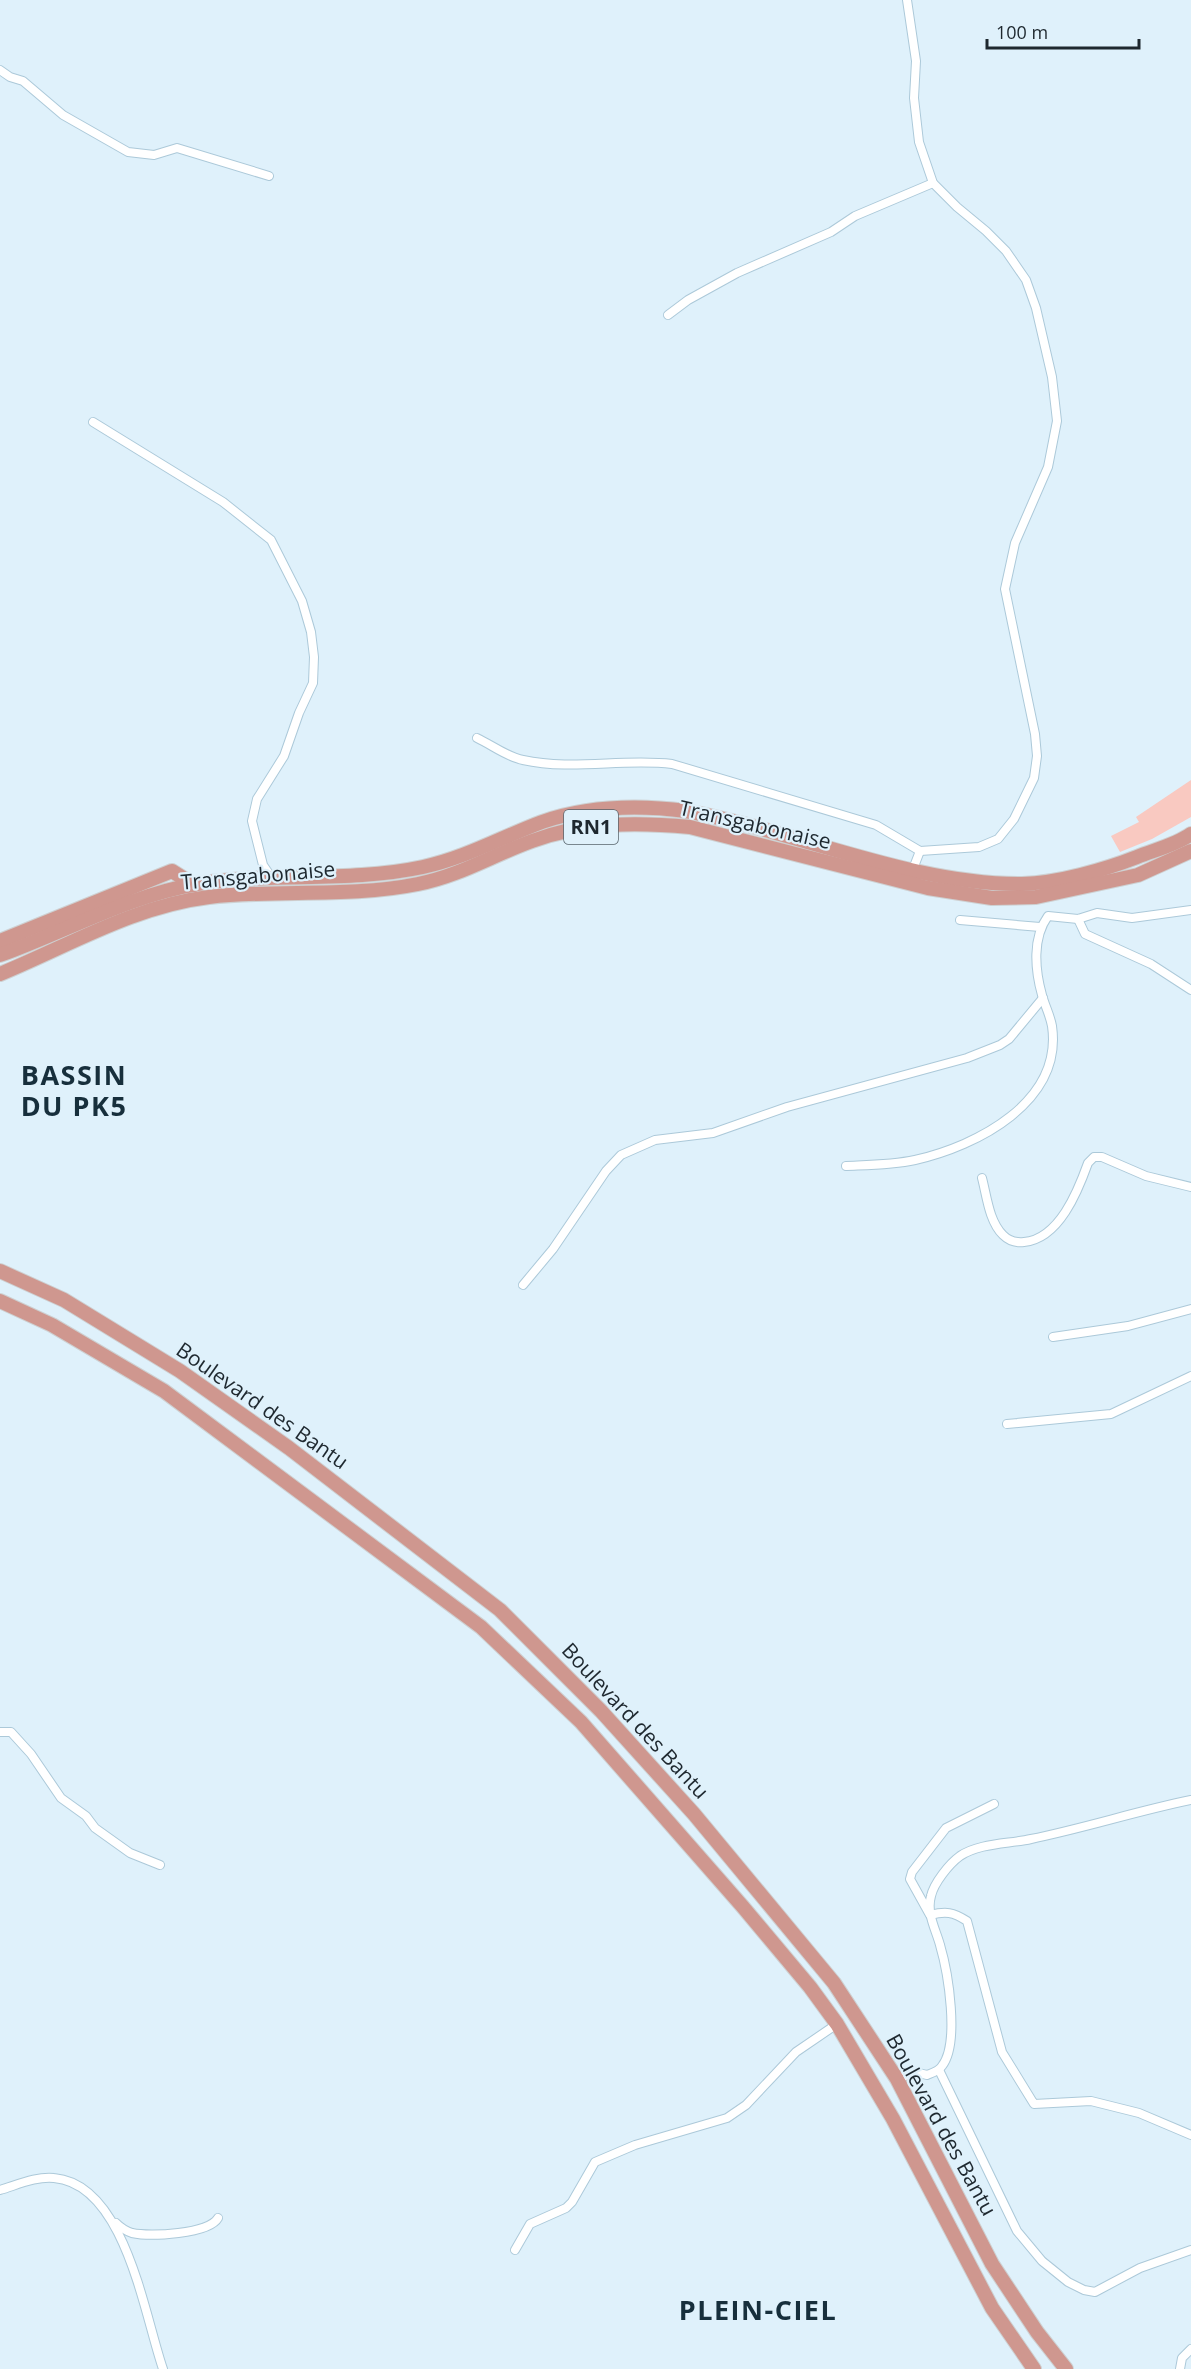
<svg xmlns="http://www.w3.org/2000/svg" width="1191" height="2369" viewBox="0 0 1191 2369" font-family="'Open Sans',sans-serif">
<rect width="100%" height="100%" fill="#dff1fb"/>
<path fill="#f9c9c1" d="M1191,780V817L1152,839L1120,852L1111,836L1139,822L1136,817Z"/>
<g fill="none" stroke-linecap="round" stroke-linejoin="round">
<defs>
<g id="minor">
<path d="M0,70L10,77L23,81L63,115L128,152L154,155L177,148L269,176"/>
<path d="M668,315L688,300L737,273L831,232L855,216L933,183"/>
<path d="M93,422L223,502L271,540L302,601L311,632L314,657L313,683L299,713L284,756L257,799L252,821L263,865L272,878"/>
<path d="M477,738C492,745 507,757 523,760C572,771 623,758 672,764L876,825L920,851L979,847L998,839L1014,819L1034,778L1037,756L1035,734L1005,589L1015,543L1048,467L1057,421L1052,377L1036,308L1026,280L1006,251L986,231L957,207L933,183L919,142L914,98L916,61L907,0"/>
<path d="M913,869L920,851"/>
<path d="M1078,919L1085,934L1151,964L1191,990"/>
<path d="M960,920L1040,927"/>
<path d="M846,1166C869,1165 892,1165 915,1160C977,1146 1063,1102 1052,1026C1050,1015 1045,1006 1042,995C1035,970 1032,938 1048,916L1078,919L1097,913L1132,918L1191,910"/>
<path d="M982,1178C987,1197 989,1221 1003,1235C1009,1241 1016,1243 1024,1242C1059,1239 1078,1191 1088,1163L1094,1157H1102L1146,1176L1191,1187"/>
<path d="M523,1285L553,1249L606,1171L621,1155L655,1140L713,1133L787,1107L967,1058L1000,1045L1009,1039L1043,998"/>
<path d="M1053,1337L1128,1326L1191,1309"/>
<path d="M1007,1424L1111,1414L1191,1376"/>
<path d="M0,1732H11L31,1754L61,1798L86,1816L95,1828L130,1853L160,1865"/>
<path d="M994,1804L946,1828L912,1872L910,1879L930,1915C946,1911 953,1912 967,1921L1002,2052L1034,2104L1091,2101L1139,2113L1191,2135"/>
<path d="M939,2070L1017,2231L1042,2261L1068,2282L1084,2290L1095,2292L1140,2268L1191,2250"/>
<path d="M897,2079L915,2072L927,2075C932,2073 939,2071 942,2066C960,2043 948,1972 940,1945C936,1930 926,1913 931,1896C934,1883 949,1864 960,1856C979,1843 1009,1844 1031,1839C1085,1828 1137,1811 1191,1800"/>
<path d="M0,2190C17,2185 37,2176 54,2178C125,2184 144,2314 163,2369"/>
<path d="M116,2223C121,2228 126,2231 132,2233C150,2237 209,2234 218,2218"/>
<path d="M515,2250L530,2224L566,2208L572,2202L595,2162L635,2145L727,2118L746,2105L796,2052L837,2024"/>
<path d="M1180,2369L1182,2358L1191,2349"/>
</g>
<g id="trunk">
<path d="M0,941L172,871L194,885"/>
<path d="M0,955C65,932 127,896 197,884C272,872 348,883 423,867C465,858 502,837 542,822C588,806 639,805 686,811C796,831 911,885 1022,884C1058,883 1104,870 1137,857C1154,850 1176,845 1191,834"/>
<path d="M0,974C68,946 134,906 209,897C278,889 349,898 418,884C459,876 493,855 532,841C583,822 636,822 690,827L928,888L992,898L1036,897L1138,875L1191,851"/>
<path d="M0,1271L64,1300L180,1371L289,1448L500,1610L601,1711L694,1814L834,1983L897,2079L992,2264L1037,2332L1066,2369"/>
<path d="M0,1301L52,1325L164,1391L481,1627L581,1722L743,1907L810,1987L837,2024L893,2119L992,2308L1034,2369"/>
</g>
</defs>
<use href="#minor" stroke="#acc9d9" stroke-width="10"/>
<use href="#trunk" stroke="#ced0d1" stroke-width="16"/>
<use href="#minor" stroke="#fff" stroke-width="8"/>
<use href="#trunk" stroke="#cf978f" stroke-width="14"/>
</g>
<g text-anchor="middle" stroke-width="4.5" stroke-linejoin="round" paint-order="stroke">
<rect fill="#dff1fb" stroke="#58646c" stroke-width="1.5" x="564" y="810" width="54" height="34" rx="4.5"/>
<g font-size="20" font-weight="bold" fill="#1e282f">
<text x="591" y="834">RN1</text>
</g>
<g font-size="21" fill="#1e282f" stroke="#dff1fb">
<text transform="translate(755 825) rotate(13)" y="7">Transgabonaise</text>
<text transform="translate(258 876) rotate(-5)" y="7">Transgabonaise</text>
<text transform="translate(262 1406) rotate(35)" y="7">Boulevard des Bantu</text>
<text transform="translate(635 1721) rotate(47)" y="7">Boulevard des Bantu</text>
<text transform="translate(941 2125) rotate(61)" y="7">Boulevard des Bantu</text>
</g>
<g font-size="27" font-weight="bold" letter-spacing="1.5" fill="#172f3c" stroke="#dff1fb">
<text x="74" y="1085">BASSIN<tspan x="74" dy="31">DU PK5</tspan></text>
<text x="758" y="2320">PLEIN-CIEL</text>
</g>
</g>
<path d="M987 39v9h152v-9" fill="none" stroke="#1e282f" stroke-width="3"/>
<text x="996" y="39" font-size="18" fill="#1e282f" stroke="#dff1fb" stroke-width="4.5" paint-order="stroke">100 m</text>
</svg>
